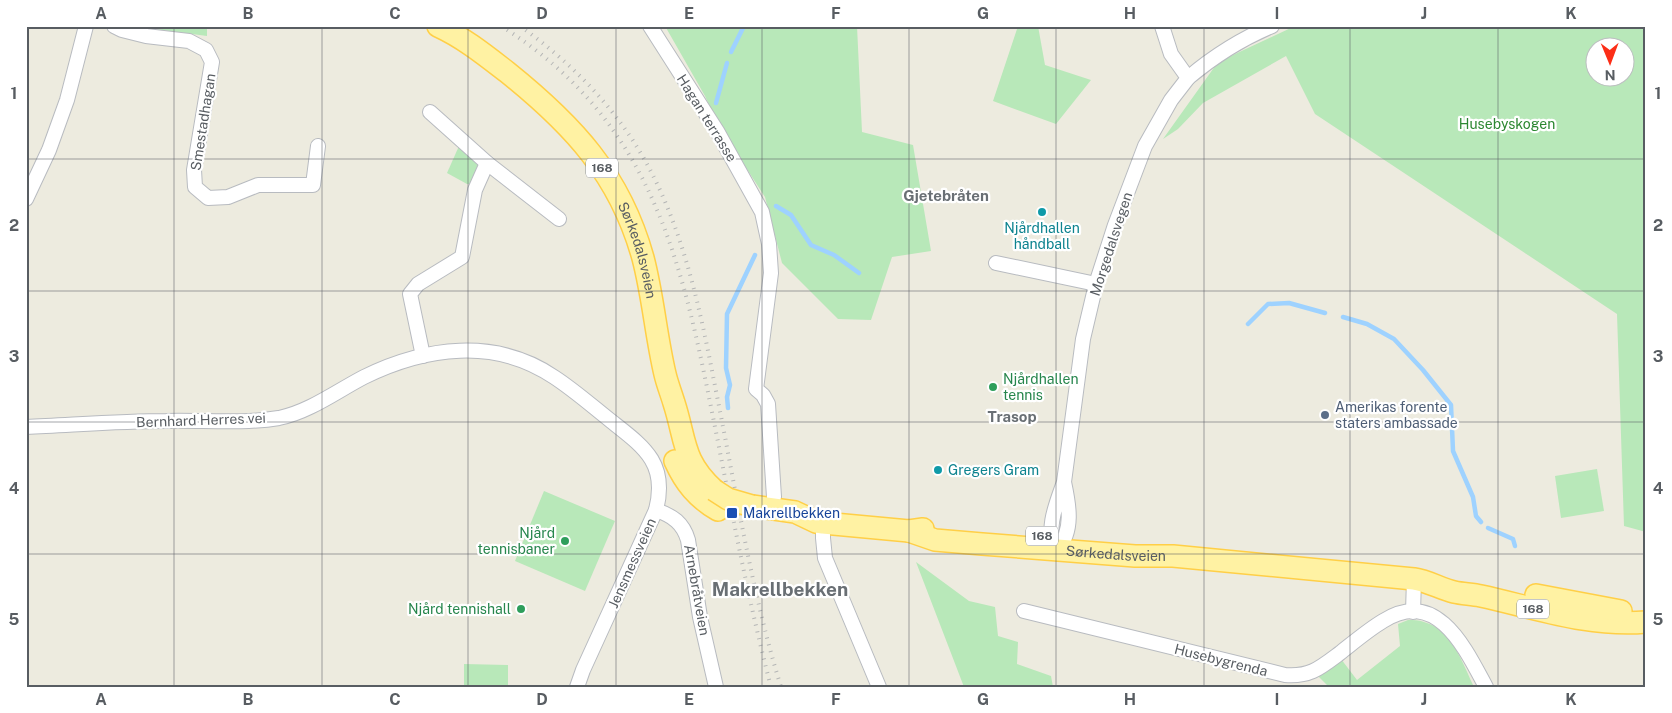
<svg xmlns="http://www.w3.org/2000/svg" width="1672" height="713" viewBox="0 0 1672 713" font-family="'Public Sans',sans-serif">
<rect width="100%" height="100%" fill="#edebdf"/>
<g fill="#b8e8b9" fill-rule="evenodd">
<path d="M143,26H207V36L147,28Z"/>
<path d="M665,26H857L862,132L913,145L931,251L892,257L871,320L838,319L782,263L765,197L717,123L705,96Z"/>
<path d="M1018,26H1038L1045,65L1091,80L1056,124L993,101Z"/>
<path d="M1295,26H1587C1607,28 1626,26 1646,26V532L1624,526L1617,314L1315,114L1286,56L1203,103L1178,129L1163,139L1218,62ZM1594,48H1624V78H1594Z"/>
<path d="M459,146L478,164L472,184H467L447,173Z"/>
<path d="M1597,469L1604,511L1561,518L1555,476Z"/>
<path d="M544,491L615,521L585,591L515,561Z"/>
<path d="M916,562L969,601L995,607L998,636L1018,642L1017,664L1051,676L1053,687H964Z"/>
<path d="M1408,620C1413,620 1419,620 1424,622C1452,629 1463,664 1474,687H1329L1318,676L1341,659L1357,680L1400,646L1398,624Z"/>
<path d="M464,664L508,665V687H464Z"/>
</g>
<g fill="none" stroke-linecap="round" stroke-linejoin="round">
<g stroke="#9ed2ff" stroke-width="4.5">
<path d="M731,52L744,26"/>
<path d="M716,103L727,63"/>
<path d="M776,206L791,215L811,245L834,255L859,273"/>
<path d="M1343,317L1367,324L1394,339L1423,370L1451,405L1453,451L1473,497L1476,516L1481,522"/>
<path d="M1248,324L1268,304L1289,303L1325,313"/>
<path d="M728,408L727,397L730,385L726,368L727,314L755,255"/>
<path d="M1488,528L1513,539L1515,546"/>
</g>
<defs>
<g id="minor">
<path d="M114,26L122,30L146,36L189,41L206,50L212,62L194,170L195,187L208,198L228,197L258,185H313L318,146"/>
<path d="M650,26L717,131L762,212L769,244L771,273L756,389L763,395L768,404L774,497"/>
<path d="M1188,78C1214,56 1241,39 1272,26"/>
<path d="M430,112L487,163L559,219"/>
<path d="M26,199L49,150L67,100L86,26"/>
<path d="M996,263L1096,284"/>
<path d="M423,356L410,294L418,284L462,257L475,190L487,163"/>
<path d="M26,427C73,425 119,421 166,421C202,420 243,424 279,418C309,412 337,391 364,377C425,347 495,337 554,377C574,390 592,406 611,421C644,447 668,463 656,510L583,670L577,687"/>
<path d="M1064,482C1069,505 1074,531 1057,550C1044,531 1057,502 1064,482L1083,339L1096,284L1115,225L1145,146L1171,100L1188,78L1171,54L1162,26"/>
<path d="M656,510C673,516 683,523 688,540L700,617L716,687"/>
<path d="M823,523V538L825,558L879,687"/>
<path d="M1024,611L1285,675C1310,677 1320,668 1340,653C1354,642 1368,630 1383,621C1437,587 1465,648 1486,687"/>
<path d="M1413,612L1414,579"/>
</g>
<g id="primary">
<path id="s1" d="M438,26C464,38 485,55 507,72C573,125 620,175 643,258C653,296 656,336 665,374C667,383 671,393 674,403C686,440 682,461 714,490"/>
<path d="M675,461C685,483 697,498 718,510"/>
<path d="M752,506L795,512L816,522L823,523L909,531L923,529"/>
<path id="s2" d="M909,531L935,540L982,544L1135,556H1173L1414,579C1428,581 1441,589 1454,592C1463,594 1472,594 1481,596C1536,608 1589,627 1646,622"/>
<path d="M1536,595L1621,611"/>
</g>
</defs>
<use href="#minor" stroke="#b8bbc0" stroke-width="16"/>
<use href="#primary" stroke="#ffcf47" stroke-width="24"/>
<use href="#minor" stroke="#fff" stroke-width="14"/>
<use href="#primary" stroke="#fff2a3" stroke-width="21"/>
<g stroke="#b4b5b5" stroke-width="4" stroke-dasharray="1 6" stroke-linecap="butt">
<path d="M501,26C656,123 683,267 716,432C733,518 749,603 771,687"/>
<path d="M520,26C572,63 616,108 647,164C685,234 701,314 716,391C736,490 751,590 781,687"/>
</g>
<defs>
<path id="primary-bridge" d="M714,490L728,499L752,506"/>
</defs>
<use href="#primary-bridge" stroke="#ffcf47" stroke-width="24" stroke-linecap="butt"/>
<use href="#primary-bridge" stroke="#fff2a3" stroke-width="21"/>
</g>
<path fill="none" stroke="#585d62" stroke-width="1" stroke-opacity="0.55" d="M174,26V687M322,26V687M468,26V687M616,26V687M762,26V687M909,26V687M1056,26V687M1204,26V687M1350,26V687M1498,26V687M26,159H1646M26,291H1646M26,422H1646M26,554H1646"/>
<g fill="#0f9aa8" stroke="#fff" stroke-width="2">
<circle cx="1042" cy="212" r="5"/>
<circle cx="938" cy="470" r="5"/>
</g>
<g fill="#2e9e5b" stroke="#fff" stroke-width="2">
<circle cx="993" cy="387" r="5"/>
<circle cx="565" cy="541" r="5"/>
<circle cx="521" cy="609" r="5"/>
</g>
<circle fill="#5c6f8a" stroke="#fff" stroke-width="2" cx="1325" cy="415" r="5"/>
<rect fill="#1a4fb4" stroke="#fff" stroke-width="2" x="726" y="507" width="12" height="12" rx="2.5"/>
<g text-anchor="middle" stroke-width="4.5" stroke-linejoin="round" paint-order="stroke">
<g fill="#fff" stroke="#8a8e91" stroke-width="1">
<rect x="586" y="158.5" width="32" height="19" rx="4"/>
<rect x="1026" y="526.5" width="32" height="19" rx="4"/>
<rect x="1517" y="599.5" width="32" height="19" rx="4"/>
</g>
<g font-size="12" font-weight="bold" fill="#585d62">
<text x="602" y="172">168</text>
<text x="1042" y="540">168</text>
<text x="1533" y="613">168</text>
</g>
<g font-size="14" fill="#585d62" stroke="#fff">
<text transform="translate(707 118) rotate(58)" y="5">Hagan terrasse</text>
<text transform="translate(203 122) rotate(-81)" y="5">Smestadhagan</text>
<text transform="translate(1111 244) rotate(-72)" y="5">Morgedalsvegen</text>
<text dy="5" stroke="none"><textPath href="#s1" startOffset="309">Sørkedalsveien</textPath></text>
<text transform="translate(201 420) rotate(-2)" y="5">Bernhard Herres vei</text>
<text dy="5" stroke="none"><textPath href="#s2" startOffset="209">Sørkedalsveien</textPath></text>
<text transform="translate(632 563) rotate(-66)" y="5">Jensmessveien</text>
<text transform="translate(697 590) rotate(80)" y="5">Arnebråtveien</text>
<text transform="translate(1221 660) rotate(14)" y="5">Husebygrenda</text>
</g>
<g font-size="14" fill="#2c8731" stroke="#fff">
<text x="1507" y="129">Husebyskogen</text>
</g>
<g font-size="14" fill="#0d838f" stroke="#fff">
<text x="1042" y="233">Njårdhallen<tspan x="1042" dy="16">håndball</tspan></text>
<text x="948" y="475" text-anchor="start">Gregers Gram</text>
</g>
<g font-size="14" fill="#27864d" stroke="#fff" text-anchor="end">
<text x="1003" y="384" text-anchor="start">Njårdhallen<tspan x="1003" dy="16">tennis</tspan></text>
<text x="555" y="538">Njård<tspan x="555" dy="16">tennisbaner</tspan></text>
<text x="511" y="614">Njård tennishall</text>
</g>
<g font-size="14" fill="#4e5e75" stroke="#fff" text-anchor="start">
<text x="1335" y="412">Amerikas forente<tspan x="1335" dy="16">staters ambassade</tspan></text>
</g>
<g font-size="14" fill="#164399" stroke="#fff" text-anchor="start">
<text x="743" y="518">Makrellbekken</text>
</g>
<g font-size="15" font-weight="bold" fill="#696f74" stroke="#fff">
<text x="946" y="201">Gjetebråten</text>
<text x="1012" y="422">Trasop</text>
</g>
<g font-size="19" font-weight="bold" fill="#696f74" stroke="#fff">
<text x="780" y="596">Makrellbekken</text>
</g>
</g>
<rect width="1672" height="713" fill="none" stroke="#ffffff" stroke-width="55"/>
<g transform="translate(1610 62) rotate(179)"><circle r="24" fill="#ffffff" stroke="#bcbec0"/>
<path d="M0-4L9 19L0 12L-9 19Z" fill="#fc2e17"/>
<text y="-8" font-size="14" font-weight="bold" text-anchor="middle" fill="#585d62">N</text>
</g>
<rect x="28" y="28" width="1616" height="658" fill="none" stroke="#585d62" stroke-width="2"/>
<g font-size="16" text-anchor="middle" font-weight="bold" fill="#585d62">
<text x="101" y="19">A</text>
<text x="248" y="19">B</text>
<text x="395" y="19">C</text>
<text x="542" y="19">D</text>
<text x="689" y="19">E</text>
<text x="836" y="19">F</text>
<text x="983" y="19">G</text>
<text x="1130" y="19">H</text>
<text x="1277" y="19">I</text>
<text x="1424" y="19">J</text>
<text x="1571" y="19">K</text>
<text x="14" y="99">1</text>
<text x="1658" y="99">1</text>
<text x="14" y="231">2</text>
<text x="1658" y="231">2</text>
<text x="14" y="362">3</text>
<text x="1658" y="362">3</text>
<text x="14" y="494">4</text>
<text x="1658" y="494">4</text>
<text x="14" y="625">5</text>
<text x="1658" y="625">5</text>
<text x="101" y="705">A</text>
<text x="248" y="705">B</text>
<text x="395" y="705">C</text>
<text x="542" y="705">D</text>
<text x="689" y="705">E</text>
<text x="836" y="705">F</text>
<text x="983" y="705">G</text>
<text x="1130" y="705">H</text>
<text x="1277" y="705">I</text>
<text x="1424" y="705">J</text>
<text x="1571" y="705">K</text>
</g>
</svg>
